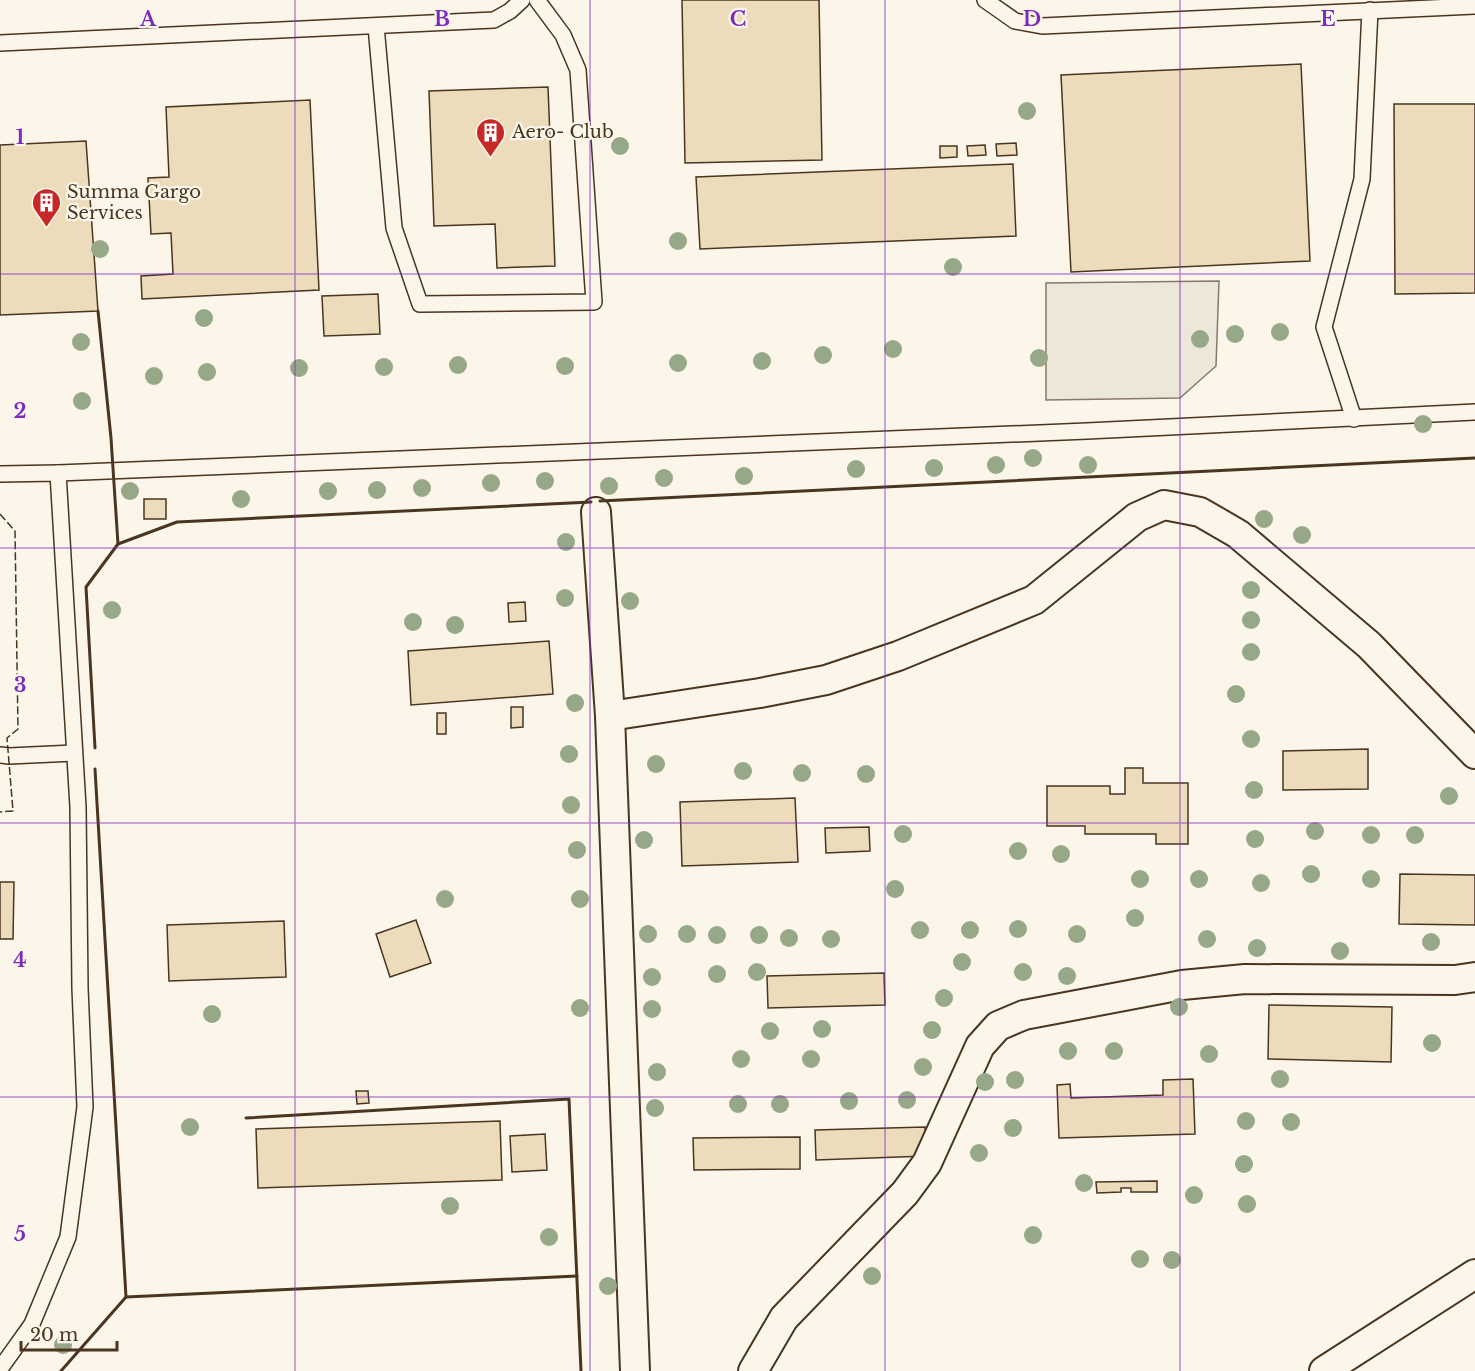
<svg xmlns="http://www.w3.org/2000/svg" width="1475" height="1371" viewBox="0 0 1475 1371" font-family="'Libre Baskerville',serif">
<rect width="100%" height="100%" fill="#fbf6e9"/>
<path fill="#ede7d9" stroke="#887966" stroke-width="1.5" d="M1219,281L1216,366L1180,398L1046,400V283Z"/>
<g fill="#ecdcbc" stroke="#4a3520" stroke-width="1.5">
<path d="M682,0H819L822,160L685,163Z"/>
<path d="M1301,64L1310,261L1071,272L1061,75Z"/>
<path d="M548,87L555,266L497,268L495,224L434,226L429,91Z"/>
<path d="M310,100L319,290L142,299L141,276L173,274L171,233L151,234L148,178L169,177L166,107Z"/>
<path d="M1394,104H1475V293L1395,294Z"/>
<path d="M86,141L98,311L0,315V145Z"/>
<path d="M1016,143L1017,155L997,156L996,144Z"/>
<path d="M985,145L986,155L968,156L967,146Z"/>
<path d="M940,146H957V157L940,158Z"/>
<path d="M1013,164L1016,236L700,249L696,177Z"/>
<path d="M378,294L380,334L324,336L322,296Z"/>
<rect x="144" y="499" width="22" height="20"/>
<path d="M525,602L526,621L509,622L508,603Z"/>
<path d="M549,641L553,694L411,705L408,651Z"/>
<path d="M511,707H523V727L511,728Z"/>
<rect x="437" y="713" width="9" height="21"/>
<path d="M1368,749V789L1283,790V751Z"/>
<path d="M1125,768H1143V783H1188V844H1156V834H1085V826H1047V786H1110V794H1125Z"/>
<path d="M795,798L798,862L682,866L680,802Z"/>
<path d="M869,827L870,851L826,853L825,828Z"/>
<path d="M1400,874L1475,875V925L1399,924Z"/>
<path d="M0,882H14L13,939H0Z"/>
<path d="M416,920L431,963L390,977L376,934Z"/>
<path d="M284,921L286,977L169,981L167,925Z"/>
<path d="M884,973L885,1005L768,1008L767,976Z"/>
<path d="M1269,1005L1392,1007L1391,1062L1268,1059Z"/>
<path d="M1193,1079L1195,1134L1059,1138L1057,1085L1070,1084L1071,1098L1163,1095V1080Z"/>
<path d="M356,1091H368L369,1103L357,1104Z"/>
<path d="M500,1121L502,1180L258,1188L256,1129Z"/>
<path d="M925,1127L926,1156L816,1160L815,1130Z"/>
<path d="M545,1134L547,1170L512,1172L510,1136Z"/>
<path d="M800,1137V1169L694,1170L693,1138Z"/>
<path d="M1157,1181V1192H1131V1188H1121V1192L1097,1193L1096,1182Z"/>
</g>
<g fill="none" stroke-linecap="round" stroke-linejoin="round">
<defs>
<g id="lane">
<path d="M985,0L1015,21L1042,26L1475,6"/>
<path d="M376,26L394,228L420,304L594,302L578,70L563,35L537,0"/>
<path d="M0,43L494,20L510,11L522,0"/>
<path d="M1354,419L1324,327L1362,179L1370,10"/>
<path d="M58,473L1087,431L1475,412"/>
<path d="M0,474L58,473L78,807L80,988L85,1107L68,1237L32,1324L0,1369"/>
<path d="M0,755L9,756L74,753"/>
</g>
<g id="street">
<path d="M596,512L610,716L635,1371"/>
<path d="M610,716L760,693L826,680L898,656L1034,600L1137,517L1164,505L1200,512L1238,534L1369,645L1475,754"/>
<path d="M753,1371L784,1318L905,1193L927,1163L980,1046L998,1026L1024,1015L1182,985L1245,979L1455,980L1475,977"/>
<path d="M1324,1371L1475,1274"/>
</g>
</defs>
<use href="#lane" stroke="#4a3520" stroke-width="18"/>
<use href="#street" stroke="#4a3520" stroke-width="32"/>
<use href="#lane" stroke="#fbf6e9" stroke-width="15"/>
<use href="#street" stroke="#fbf6e9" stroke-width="28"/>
<path stroke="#4a3520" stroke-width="1.5" stroke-dasharray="8 3" stroke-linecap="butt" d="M0,514L15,531L18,729L7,738L13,811L0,812"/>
<g stroke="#4a3520" stroke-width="3">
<path d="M98,311L111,438L118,544"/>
<path d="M600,501L1475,458"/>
<path d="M95,748L86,587L118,544L177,522L591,502"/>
<path d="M95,769L126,1297"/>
<path d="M246,1118L569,1099L581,1371"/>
<path d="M61,1371L126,1297L577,1276"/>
</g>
</g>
<g fill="#96a887">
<circle cx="1027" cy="111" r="9"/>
<circle cx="620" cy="146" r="9"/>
<circle cx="678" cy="241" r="9"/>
<circle cx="100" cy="249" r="9"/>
<circle cx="953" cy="267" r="9"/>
<circle cx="204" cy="318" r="9"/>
<circle cx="1280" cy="332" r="9"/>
<circle cx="1235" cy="334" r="9"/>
<circle cx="1200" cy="339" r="9"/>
<circle cx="81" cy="342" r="9"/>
<circle cx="893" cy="349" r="9"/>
<circle cx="823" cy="355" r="9"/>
<circle cx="1039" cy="358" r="9"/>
<circle cx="762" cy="361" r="9"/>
<circle cx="678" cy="363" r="9"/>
<circle cx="458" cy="365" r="9"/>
<circle cx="565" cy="366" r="9"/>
<circle cx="384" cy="367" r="9"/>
<circle cx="299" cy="368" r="9"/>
<circle cx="207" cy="372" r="9"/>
<circle cx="154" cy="376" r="9"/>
<circle cx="82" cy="401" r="9"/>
<circle cx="1423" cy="424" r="9"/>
<circle cx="1033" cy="458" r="9"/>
<circle cx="996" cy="465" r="9"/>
<circle cx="1088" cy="465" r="9"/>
<circle cx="934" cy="468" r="9"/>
<circle cx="856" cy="469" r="9"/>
<circle cx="744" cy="476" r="9"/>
<circle cx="664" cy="478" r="9"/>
<circle cx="545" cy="481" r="9"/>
<circle cx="491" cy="483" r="9"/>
<circle cx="609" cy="486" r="9"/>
<circle cx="422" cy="488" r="9"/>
<circle cx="377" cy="490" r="9"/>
<circle cx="130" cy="491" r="9"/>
<circle cx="328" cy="491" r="9"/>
<circle cx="241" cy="499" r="9"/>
<circle cx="1264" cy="519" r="9"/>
<circle cx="1302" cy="535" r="9"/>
<circle cx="566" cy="542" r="9"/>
<circle cx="1251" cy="590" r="9"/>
<circle cx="565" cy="598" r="9"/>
<circle cx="630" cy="601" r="9"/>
<circle cx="112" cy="610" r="9"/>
<circle cx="1251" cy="620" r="9"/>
<circle cx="413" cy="622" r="9"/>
<circle cx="455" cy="625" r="9"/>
<circle cx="1251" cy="652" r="9"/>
<circle cx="1236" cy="694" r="9"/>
<circle cx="575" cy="703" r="9"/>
<circle cx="1251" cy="739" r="9"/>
<circle cx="569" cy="754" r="9"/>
<circle cx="656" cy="764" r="9"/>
<circle cx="743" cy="771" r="9"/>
<circle cx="802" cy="773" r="9"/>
<circle cx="866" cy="774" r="9"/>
<circle cx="1254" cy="790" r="9"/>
<circle cx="1449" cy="796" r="9"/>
<circle cx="571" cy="805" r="9"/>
<circle cx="1315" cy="831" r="9"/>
<circle cx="903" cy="834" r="9"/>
<circle cx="1371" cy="835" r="9"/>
<circle cx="1415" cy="835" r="9"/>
<circle cx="1255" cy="839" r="9"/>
<circle cx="644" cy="840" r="9"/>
<circle cx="577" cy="850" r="9"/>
<circle cx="1018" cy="851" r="9"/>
<circle cx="1061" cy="854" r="9"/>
<circle cx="1311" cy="874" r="9"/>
<circle cx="1140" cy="879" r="9"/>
<circle cx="1199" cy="879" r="9"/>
<circle cx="1371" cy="879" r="9"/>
<circle cx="1261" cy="883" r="9"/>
<circle cx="895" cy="889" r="9"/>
<circle cx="445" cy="899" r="9"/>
<circle cx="580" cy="899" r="9"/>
<circle cx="1135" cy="918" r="9"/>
<circle cx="1018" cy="929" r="9"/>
<circle cx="920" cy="930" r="9"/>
<circle cx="970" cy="930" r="9"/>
<circle cx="648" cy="934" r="9"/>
<circle cx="687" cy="934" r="9"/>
<circle cx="1077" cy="934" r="9"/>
<circle cx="717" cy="935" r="9"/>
<circle cx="759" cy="935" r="9"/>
<circle cx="789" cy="938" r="9"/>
<circle cx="831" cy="939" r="9"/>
<circle cx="1207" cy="939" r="9"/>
<circle cx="1431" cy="942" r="9"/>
<circle cx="1257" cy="948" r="9"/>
<circle cx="1340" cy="951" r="9"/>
<circle cx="962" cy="962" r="9"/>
<circle cx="757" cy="972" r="9"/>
<circle cx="1023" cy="972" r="9"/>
<circle cx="717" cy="974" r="9"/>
<circle cx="1067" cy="976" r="9"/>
<circle cx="652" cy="977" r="9"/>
<circle cx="944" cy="998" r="9"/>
<circle cx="1179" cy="1007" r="9"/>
<circle cx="580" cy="1008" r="9"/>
<circle cx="652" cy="1009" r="9"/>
<circle cx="212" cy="1014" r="9"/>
<circle cx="822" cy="1029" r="9"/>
<circle cx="932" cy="1030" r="9"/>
<circle cx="770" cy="1031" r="9"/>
<circle cx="1432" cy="1043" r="9"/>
<circle cx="1068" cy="1051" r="9"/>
<circle cx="1114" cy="1051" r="9"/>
<circle cx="1209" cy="1054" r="9"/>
<circle cx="741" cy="1059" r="9"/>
<circle cx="811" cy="1059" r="9"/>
<circle cx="923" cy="1067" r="9"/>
<circle cx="657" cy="1072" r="9"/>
<circle cx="1280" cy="1079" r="9"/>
<circle cx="1015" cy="1080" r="9"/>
<circle cx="985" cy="1082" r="9"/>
<circle cx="907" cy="1100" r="9"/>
<circle cx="849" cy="1101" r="9"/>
<circle cx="738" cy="1104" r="9"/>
<circle cx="780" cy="1104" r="9"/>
<circle cx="655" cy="1108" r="9"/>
<circle cx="1246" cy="1121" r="9"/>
<circle cx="1291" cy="1122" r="9"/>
<circle cx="190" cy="1127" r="9"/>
<circle cx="1013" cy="1128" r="9"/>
<circle cx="979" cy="1153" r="9"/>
<circle cx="1244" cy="1164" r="9"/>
<circle cx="1084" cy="1183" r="9"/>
<circle cx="1194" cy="1195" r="9"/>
<circle cx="1247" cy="1204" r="9"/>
<circle cx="450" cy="1206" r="9"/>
<circle cx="1033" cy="1235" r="9"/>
<circle cx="549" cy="1237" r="9"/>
<circle cx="1140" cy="1259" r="9"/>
<circle cx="1172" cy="1260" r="9"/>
<circle cx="872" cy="1276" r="9"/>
<circle cx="608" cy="1286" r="9"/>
<circle cx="63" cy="1345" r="9"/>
</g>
<path fill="none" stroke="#7b2cbf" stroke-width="1.5" stroke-opacity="0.55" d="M295,0V1371M590,0V1371M885,0V1371M1180,0V1371M0,274H1475M0,548H1475M0,823H1475M0,1097H1475"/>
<defs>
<symbol id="building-pin" viewBox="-11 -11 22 30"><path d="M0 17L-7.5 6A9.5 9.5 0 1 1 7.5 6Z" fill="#c62828" stroke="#fbf6e9"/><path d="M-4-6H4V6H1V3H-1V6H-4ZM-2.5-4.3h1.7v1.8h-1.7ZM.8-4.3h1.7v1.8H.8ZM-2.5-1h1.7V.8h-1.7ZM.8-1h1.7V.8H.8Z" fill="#fff"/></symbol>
</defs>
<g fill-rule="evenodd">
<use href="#building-pin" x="474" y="116" width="33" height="45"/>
<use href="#building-pin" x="30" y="186" width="33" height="45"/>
</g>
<g text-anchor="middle" stroke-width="4.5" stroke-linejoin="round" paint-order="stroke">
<g font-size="18" fill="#4a3520" stroke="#fbf6e9" text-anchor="start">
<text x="512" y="138">Aero- Club</text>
<text x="67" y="198">Summa Gargo<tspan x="67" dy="21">Services</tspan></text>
</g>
</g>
<g font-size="20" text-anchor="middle" font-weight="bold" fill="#7b2cbf" stroke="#fbf6e9" stroke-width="4.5" stroke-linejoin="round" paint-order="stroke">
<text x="148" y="26">A</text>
<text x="442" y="26">B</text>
<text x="738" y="26">C</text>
<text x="1032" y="26">D</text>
<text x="1328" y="26">E</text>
<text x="20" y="144">1</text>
<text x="20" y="418">2</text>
<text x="20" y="692">3</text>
<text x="20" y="967">4</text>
<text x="20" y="1241">5</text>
</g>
<path d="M21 1341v9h96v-9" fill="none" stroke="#4a3520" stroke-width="3"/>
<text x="30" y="1341" font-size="18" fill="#4a3520" stroke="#fbf6e9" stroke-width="4.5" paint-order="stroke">20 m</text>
</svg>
